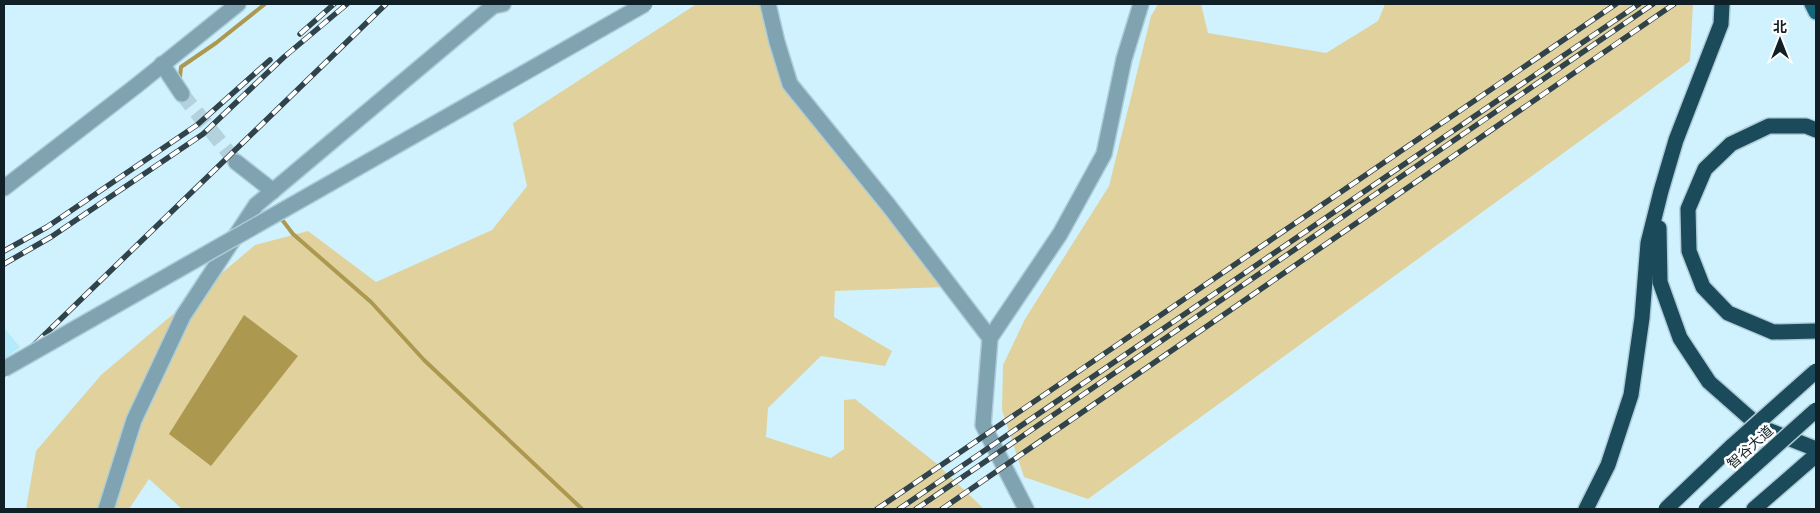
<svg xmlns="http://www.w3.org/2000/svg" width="1820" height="513" viewBox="0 0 1820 513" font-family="'Varela Round','Noto Sans SC',sans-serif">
<rect width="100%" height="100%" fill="#d0f2ff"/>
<path fill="#b5e9fc" d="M4,328L20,347L4,359Z"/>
<g fill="#e1d29d">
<path d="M1158,4H1201L1208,33L1326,53L1378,21L1385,4H1693L1690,61L1088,499L1024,477L1002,410L1003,365L1025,319L1109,186L1151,16Z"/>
<path d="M695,5H761L785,87L945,287L835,291L834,317L892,351L885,366L821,356L768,408L766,437L831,458L844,449V400L855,399L936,463L984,509H182L149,479L129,509H26L36,451L101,375L255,245L308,231L376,282L492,230L527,186L513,123Z"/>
</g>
<path fill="#ad9850" d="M244,315L298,356L211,466L169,434Z"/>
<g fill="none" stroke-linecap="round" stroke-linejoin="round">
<g stroke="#ad9850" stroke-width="4">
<path d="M180,77L181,67L216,43L265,4"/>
<path d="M280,217L293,234L371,302L424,360L582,509"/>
</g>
<path stroke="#b3d2de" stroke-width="15" stroke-dasharray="15 8" stroke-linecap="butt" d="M182,94L236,162"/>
<defs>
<g id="minor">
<path d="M768,4L777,42L790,84L889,206L990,338"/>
<path d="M162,64L182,94"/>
<path d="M236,162L273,191"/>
<path d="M4,188L136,86L238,4"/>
<path d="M106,509L134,420L183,316L256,205L493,6L503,4"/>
<path d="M1026,509L983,425L990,338L1060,234L1104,154L1124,59L1141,4"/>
</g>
<path id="major" d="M1812,4L1816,12"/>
<g id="highway">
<path d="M1816,130L1806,126H1769L1731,144L1705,169L1688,209L1689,251L1703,287L1728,313L1773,332L1816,331"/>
<path d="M1659,228L1660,282L1680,338L1709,382L1760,427L1816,449"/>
<path d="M1586,509L1608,465L1631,395L1642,318L1648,243L1661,191L1676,140L1721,24L1722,4"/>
<path d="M1754,509L1816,455"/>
</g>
</defs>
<use href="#minor" stroke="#adccd8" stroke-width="18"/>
<use href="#major" stroke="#adccd8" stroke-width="18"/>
<use href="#highway" stroke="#adccd8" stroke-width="18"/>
<use href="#minor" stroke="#7fa3b0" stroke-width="15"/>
<use href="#major" stroke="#13657c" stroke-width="15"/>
<use href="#highway" stroke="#1b4b5b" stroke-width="15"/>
<defs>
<g id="rail">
<path d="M300,34L334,4"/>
<path d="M4,251L47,227L197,125L270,60"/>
<path d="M4,264L51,237L203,134L284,57L347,4"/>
<path d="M4,374L386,4"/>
<path d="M877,509L1616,4"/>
<path d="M899,509L1639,4"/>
<path d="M916,509L1653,4"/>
<path d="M942,509L1674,4"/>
</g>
</defs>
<use href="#rail" stroke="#30434a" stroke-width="5.5"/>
<use href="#rail" stroke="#fff" stroke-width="4" stroke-dasharray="11" stroke-linecap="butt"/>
<defs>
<path id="minor-bridge" d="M4,369L645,4"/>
<g id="highway-bridge">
<path d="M1666,509L1733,445L1816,371"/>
<path d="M1706,509L1816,410"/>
</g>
</defs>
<use href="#minor-bridge" stroke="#adccd8" stroke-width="18" stroke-linecap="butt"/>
<use href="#highway-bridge" stroke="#adccd8" stroke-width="18" stroke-linecap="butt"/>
<use href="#minor-bridge" stroke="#7fa3b0" stroke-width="15"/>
<use href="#highway-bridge" stroke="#1b4b5b" stroke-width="15"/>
</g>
<g text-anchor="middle" stroke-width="5" stroke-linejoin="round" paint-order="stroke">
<g font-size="14" fill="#102026" stroke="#fff">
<text transform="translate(1750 447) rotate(-42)" y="5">智谷大道</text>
</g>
</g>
<rect width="1820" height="513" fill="none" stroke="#102026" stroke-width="10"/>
<g transform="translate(1780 40)" stroke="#ffffff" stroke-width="4" paint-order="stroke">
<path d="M0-4L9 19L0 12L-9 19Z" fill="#102026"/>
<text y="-8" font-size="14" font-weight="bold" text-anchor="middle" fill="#102026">北</text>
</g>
</svg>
